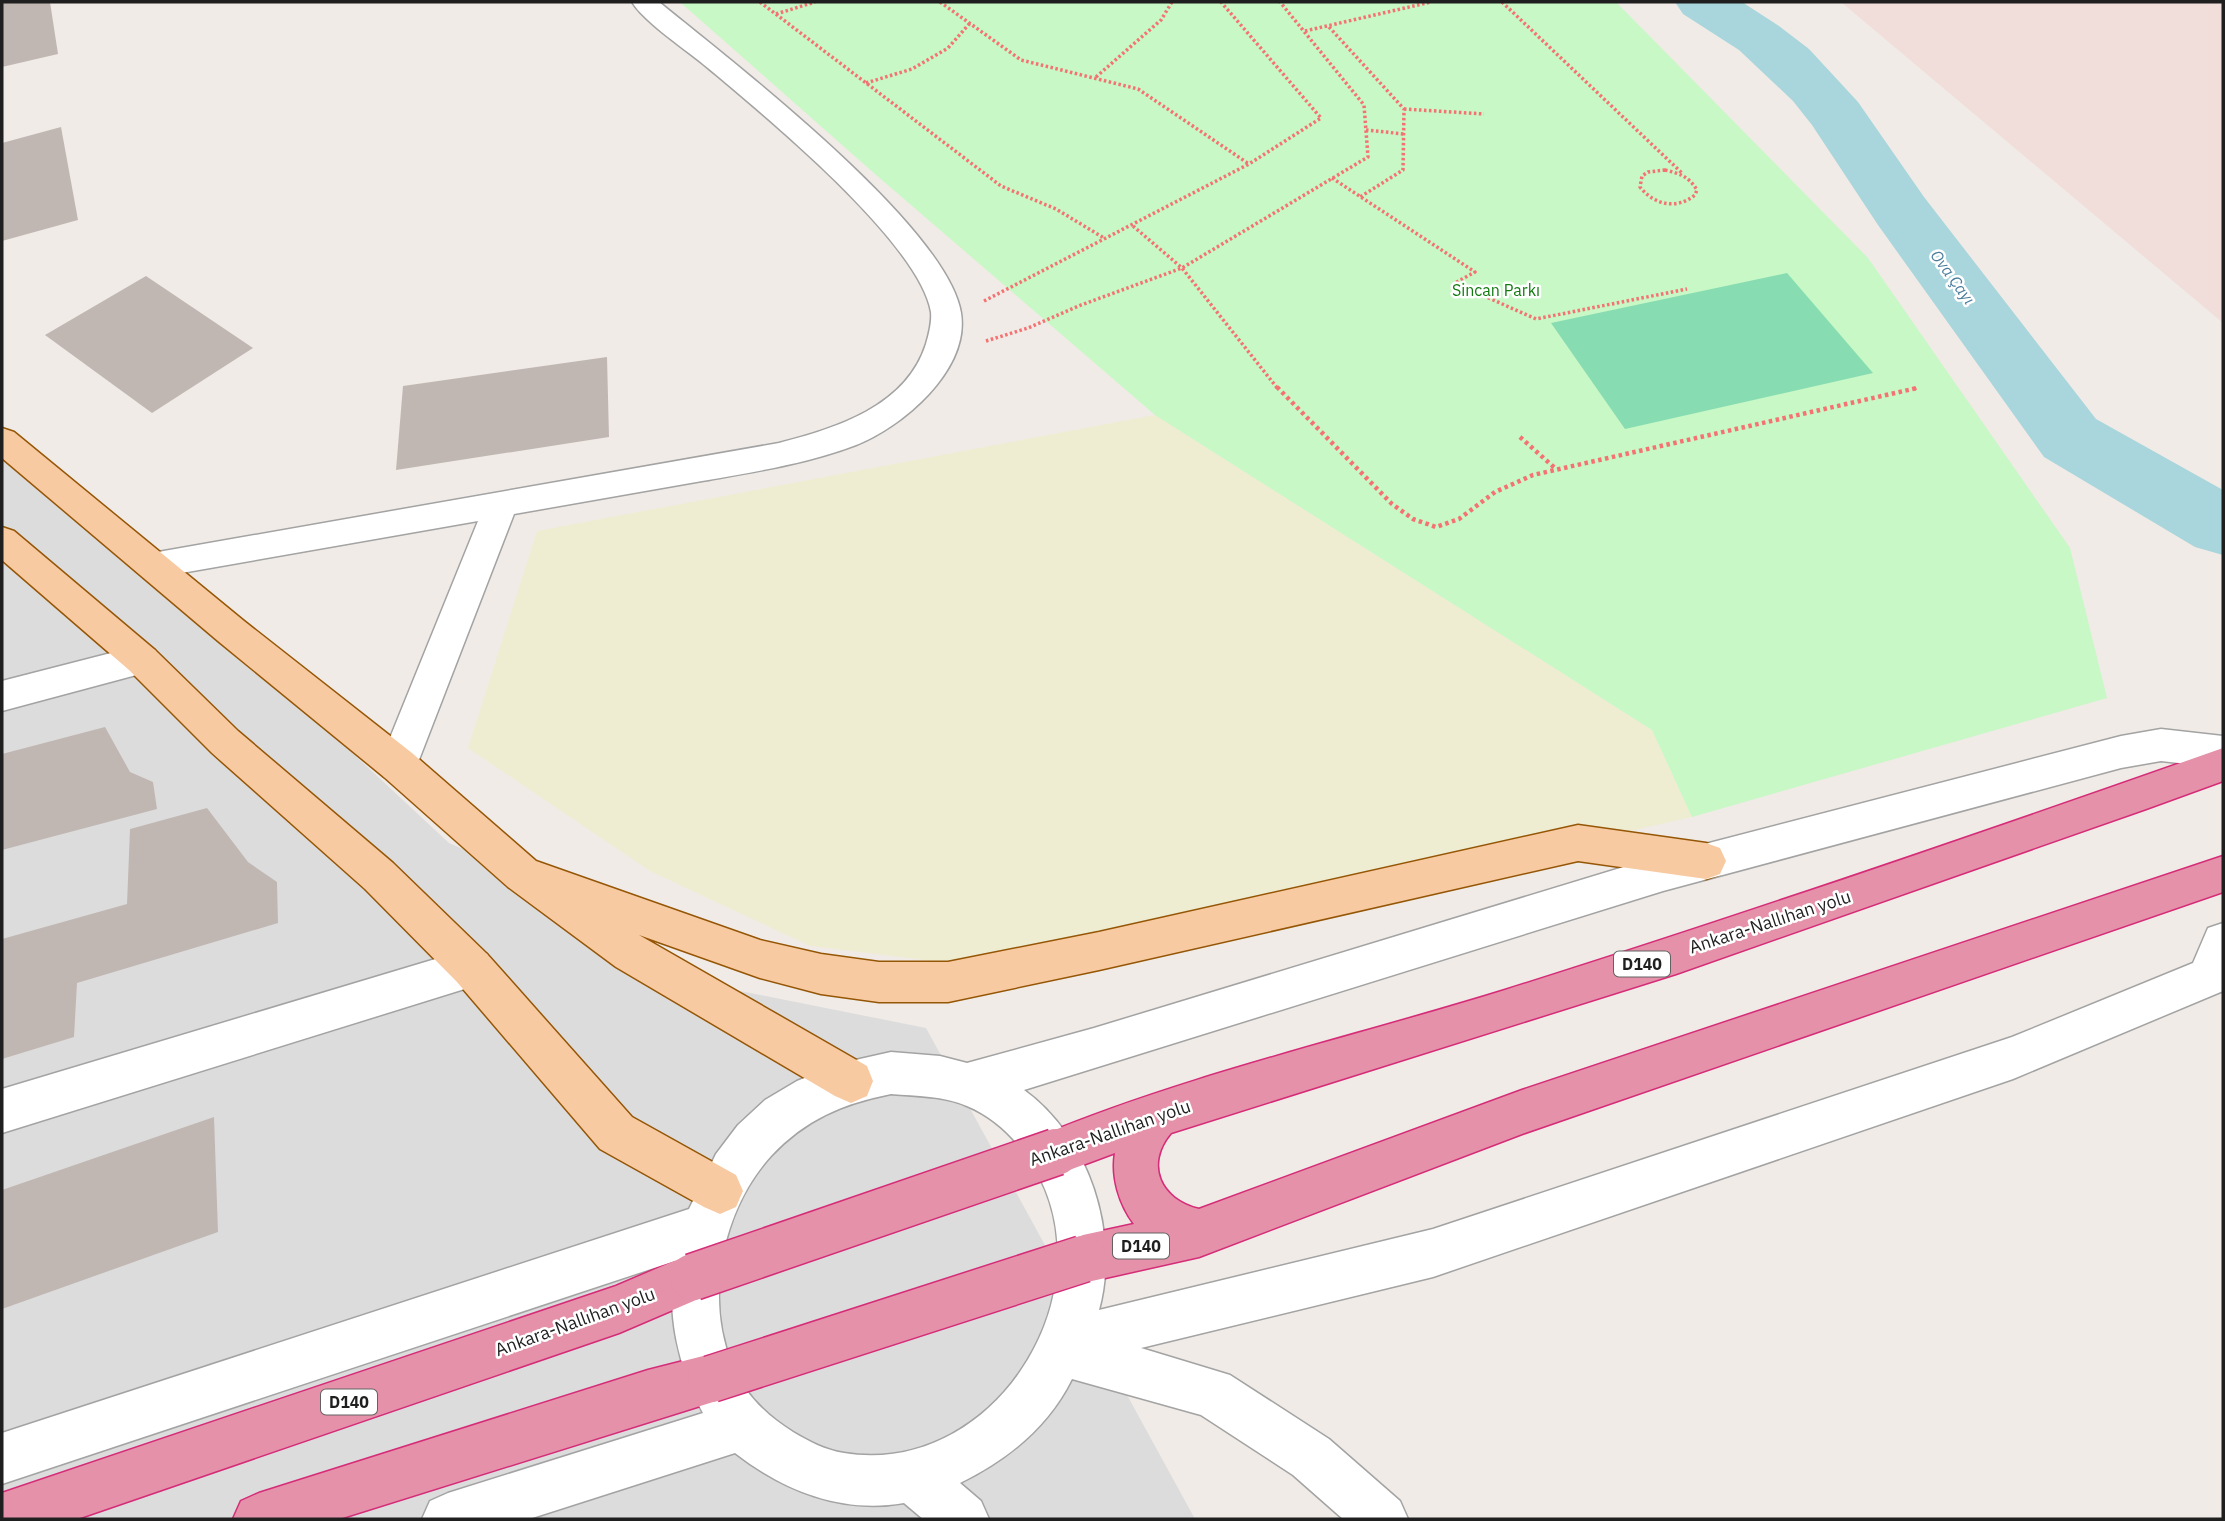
<svg xmlns="http://www.w3.org/2000/svg" width="2225" height="1521" viewBox="0 0 2225 1521" font-family="'IBM Plex Sans',sans-serif">
<rect width="100%" height="100%" fill="#f0ebe6"/>
<path fill="#dddcdd" d="M2,431L185,597L449,843L522,874L680,979L926,1028L1195,1519H2Z"/>
<path fill="#f1deda" d="M1841,2H2223V323Z"/>
<path fill="#eeedd2" d="M1155,415L1652,730L1692,817L1015,971L810,946L650,871L468,748L537,531Z"/>
<path fill="#c7f8c5" d="M680,2H1616L1868,258L2070,548L2107,698L1692,817L1652,730L1155,415L875,174Z"/>
<path fill="#87dcb2" d="M1787,273L1873,373L1625,429L1551,323Z"/>
<g fill="none" stroke-linecap="round" stroke-linejoin="round">
<path fill="#a8d6dc" fill-rule="evenodd" d="M1675,2H1742L1779,26L1809,49L1858,102L1924,197L2096,419L2223,490V555L2195,547L2044,457L1878,225L1812,125L1793,101L1739,50L1683,14Z"/>
</g>
<g fill="#c0b7b3">
<path d="M2,2H50L58,54L2,67Z"/>
<path d="M61,127L78,220L2,241V143Z"/>
<path d="M146,276L253,348L152,413L45,335Z"/>
<path d="M607,357L609,437L396,470L403,386Z"/>
<path d="M105,727L130,772L153,782L157,809L2,850V754Z"/>
<path d="M207,808L248,862L277,882L278,923L77,983L74,1037L2,1059V939L127,904L130,829Z"/>
<path d="M214,1117L218,1232L2,1309V1190Z"/>
</g>
<g fill="none" stroke-linecap="round" stroke-linejoin="round">
<defs>
<g id="minor">
<path d="M632,2H659C730,60 947,226 961,313C970,370 902,427 856,445C806,464 753,472 702,481C639,492 577,503 514,514L417,765L412,777L398,781L384,777L379,765L478,521L153,578L141,575L136,565L141,555L779,443C836,428 906,407 926,344C929,334 932,322 931,312C919,242 764,115 708,68C688,51 644,22 632,2Z"/>
<path d="M142,645L155,650L160,660L155,670L2,711V681Z"/>
<path d="M2161,729L2223,736V768L2161,761L2121,768L1663,891L1024,1090C1089,1137 1120,1233 1099,1310L1433,1229L2012,1037L2193,963L2208,928L2223,923V991L2013,1079L1433,1277L1141,1348L1230,1375L1329,1439L1400,1501L1408,1519H1343L1293,1475L1201,1415L1072,1379C1048,1427 1009,1459 960,1483L981,1501L989,1519H923L904,1503C842,1514 784,1491 735,1453L529,1519H422L430,1501L448,1493L703,1413C678,1367 666,1313 675,1261L2,1484V1433L689,1209L716,1154L738,1125L765,1100L797,1081L842,1063L891,1052L940,1056L967,1063L1094,1028L1663,855L2121,736ZM891,1094C916,1096 944,1096 967,1106C991,1116 1011,1134 1026,1155C1117,1281 999,1478 844,1453C825,1450 810,1442 793,1432C767,1416 744,1394 732,1364C704,1297 723,1209 771,1156C806,1119 842,1104 891,1094Z"/>
<path d="M472,948L487,954L493,968L487,982L2,1133V1089Z"/>
</g>
<g id="major">
<path d="M2,428L14,432L244,621L412,753L536,861L760,940L821,954L879,962H948L1099,932L1578,825L1706,843L1720,848L1726,861L1720,874L1706,879L1578,861L1099,970L948,1002H879L821,994L760,978L639,935L867,1066L873,1081L867,1096L851,1103L835,1096L616,967L508,887L384,777L218,641L2,458Z"/>
<path d="M2,527L14,531L155,650L238,731L393,863L487,954L632,1117L736,1175L743,1191L736,1207L720,1214L704,1207L600,1149L457,982L365,889L212,753L129,670L2,560Z"/>
</g>
<g id="highway">
<path d="M2223,748V781L2146,809L1676,974L1171,1133C1144,1165 1161,1200 1199,1209L1522,1090L2223,856V892L1522,1134L1199,1257L1083,1283L1066,1276L1059,1259L1066,1242L1083,1235L1134,1224C1119,1204 1111,1177 1115,1153L1056,1175L1040,1168L1033,1152L1040,1136C1190,1074 1350,1038 1505,990C1746,914 1985,832 2223,748Z"/>
<path d="M693,1253L710,1260L717,1277L710,1294L619,1333L77,1519H2V1493L616,1286Z"/>
<path d="M711,1354L729,1361L736,1379L729,1397L339,1519H233L241,1501L259,1493L648,1370Z"/>
</g>
</defs>
<use href="#minor" stroke="#a3a3a3" stroke-width="3"/>
<use href="#major" stroke="#955606" stroke-width="3"/>
<use href="#highway" stroke="#d52c78" stroke-width="3"/>
<g stroke="#f57273" stroke-width="3.5" stroke-dasharray="2.5 2.5" stroke-linecap="butt">
<path d="M760,2L1001,186L1056,209L1104,238"/>
<path d="M940,2L1021,60L1138,89L1249,164"/>
<path d="M1502,2L1683,174"/>
<path d="M776,14L815,2"/>
<path d="M1329,27L1404,109L1403,170L1360,197"/>
<path d="M1305,31L1431,2"/>
<path d="M1096,77L1161,20L1172,2"/>
<path d="M866,83L912,69L948,48L970,23"/>
<path d="M1404,109L1484,114"/>
<path d="M1366,130L1404,134"/>
<path d="M1665,170C1681,174 1688,176 1697,190L1695,195C1677,210 1654,205 1640,187L1642,176L1648,172Z"/>
<path d="M1332,178L1475,272L1455,283L1536,319L1687,289"/>
<path d="M1133,226L1182,268L1278,389"/>
<path d="M984,301L1249,164L1321,118L1221,2"/>
<path d="M986,341L1028,328L1081,305L1182,268L1368,157L1364,105L1280,2"/>
<path d="M1914,389L1917,388"/>
</g>
<g stroke="#f57273" stroke-width="4.5" stroke-dasharray="3.5 3.5" stroke-linecap="butt">
<path d="M1277,387L1392,504L1413,519L1436,527L1459,519L1495,492L1533,475L1917,388"/>
<path d="M1520,437L1556,469"/>
</g>
<use href="#minor" fill="#fff" fill-rule="evenodd"/>
<use href="#major" fill="#f8caa2" fill-rule="evenodd"/>
<use href="#highway" fill="#e491a9" fill-rule="evenodd"/>
<defs>
<g id="highway-bridge">
<path d="M693,1277L1056,1152"/>
<path d="M711,1379L1083,1259"/>
</g>
</defs>
<use href="#highway-bridge" stroke="#d52c78" stroke-width="49" stroke-linecap="butt"/>
<use href="#highway-bridge" stroke="#e491a9" stroke-width="46"/>
</g>
<g text-anchor="middle" stroke-width="5" stroke-linejoin="round" paint-order="stroke">
<g font-size="16" font-style="italic" fill="#497c9c" stroke="#fff">
<text transform="translate(1953 277) rotate(54)" y="6">Ova Çayı</text>
</g>
<g font-size="16" fill="#127b10" stroke="#fff">
<text x="1496" y="296">Sincan Parkı</text>
</g>
<g fill="#fff" stroke="#626262" stroke-width="2">
<rect x="1614" y="951.5" width="56" height="25" rx="5"/>
<rect x="1113" y="1233.5" width="56" height="25" rx="5"/>
<rect x="321" y="1389.5" width="56" height="25" rx="5"/>
</g>
<g font-size="16" font-weight="bold" fill="#1f1f1f">
<text x="1642" y="970">D140</text>
<text x="1141" y="1252">D140</text>
<text x="349" y="1408">D140</text>
</g>
<g font-size="18" fill="#1f1f1f" stroke="#fff">
<text transform="translate(1770 922) rotate(-18)" y="6">Ankara-Nallıhan yolu</text>
<text transform="translate(1110 1133) rotate(-19)" y="6">Ankara-Nallıhan yolu</text>
<text transform="translate(575 1322) rotate(-20)" y="6">Ankara-Nallıhan yolu</text>
</g>
</g>
<rect width="2225" height="1521" fill="none" stroke="#1f1f1f" stroke-width="7"/>
</svg>
